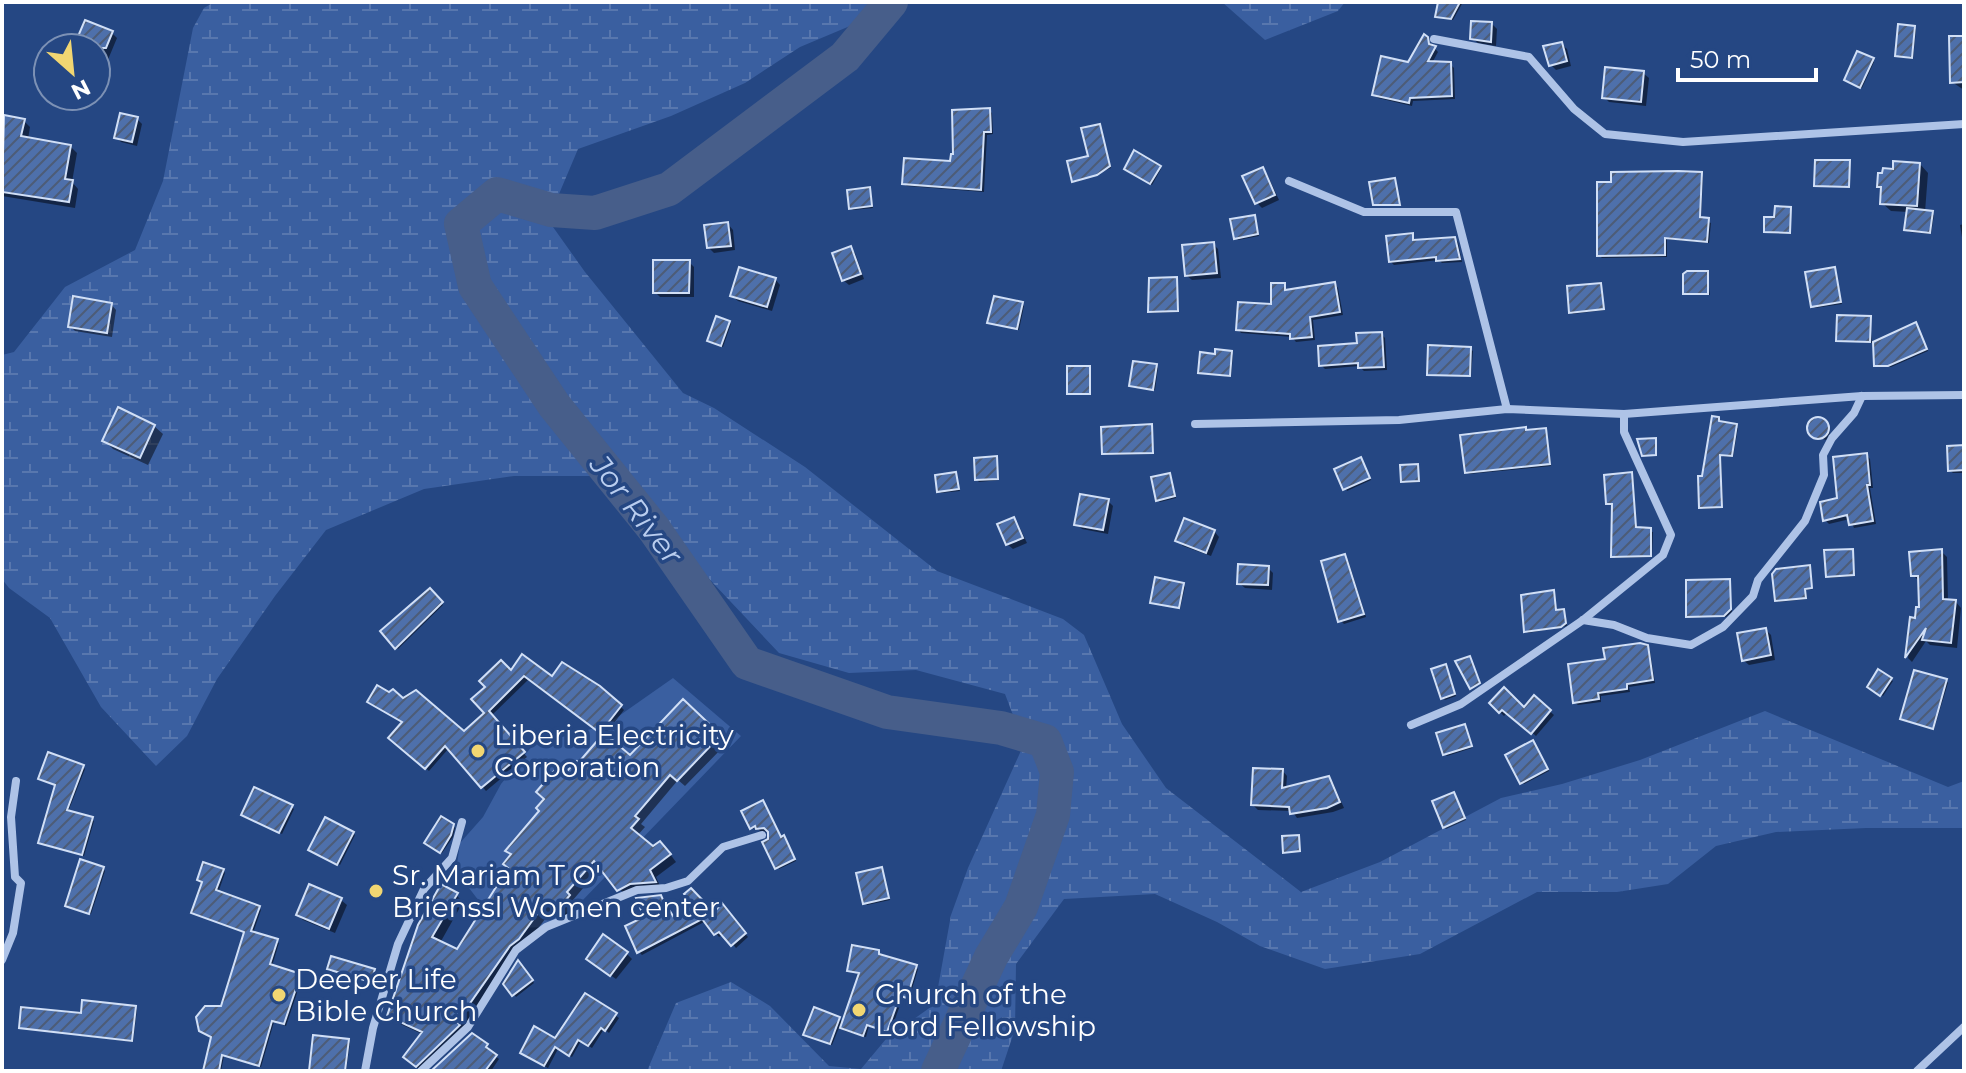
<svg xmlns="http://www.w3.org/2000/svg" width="1966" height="1073" viewBox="0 0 1966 1073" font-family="Montserrat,sans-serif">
<defs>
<pattern id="wetland-marsh" width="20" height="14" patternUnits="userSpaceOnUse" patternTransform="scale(2)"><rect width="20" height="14" fill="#3a5fa0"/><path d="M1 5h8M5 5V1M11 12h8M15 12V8" fill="none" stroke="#5877ae"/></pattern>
<pattern id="building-hatch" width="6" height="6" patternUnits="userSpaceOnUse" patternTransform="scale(2)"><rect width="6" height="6" fill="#4e70ab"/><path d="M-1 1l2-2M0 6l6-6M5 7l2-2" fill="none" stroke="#4d5c77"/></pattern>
</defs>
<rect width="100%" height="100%" fill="#254783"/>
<g fill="url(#wetland-marsh)">
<path d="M214,2H907L800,47L745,83L671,116L578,149L548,220L585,272L683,393L714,408L805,467L937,571L1063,619L1084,635L1122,724L1166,788L1301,892L1380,862L1501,798L1562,784L1640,760L1765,711L1948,787L1964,781V828H1866L1776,832L1716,846L1668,884L1617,892H1537L1420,954L1325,969L1260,946L1217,922L1155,894L1064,899L1016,964L1015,1029L1001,1071H647L676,1003L731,982L770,1006L829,1066L861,1069L886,1039L935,1004L951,915L968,868L1024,744L1005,694L916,670L849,673L779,653L612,476H514L424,489L326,530L275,596L217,679L187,736L156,766L101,707L50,618L9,588L2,579V355L14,352L65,287L135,250L163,181L193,28L204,8Z"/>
<path d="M1222,2H1345L1338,11L1265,40Z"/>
</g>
<path fill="#3a5fa0" d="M673,678L741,736L580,903L546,927L514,928L479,901L456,871L460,843L483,817L501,784L533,745L606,725Z"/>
<g fill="#0007">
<path d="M1440,2H1463L1453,20L1438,17Z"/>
<path d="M1492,24L1497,29L1496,46L1478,43L1472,38Z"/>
<path d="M1914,27L1916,30L1913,59L1899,57L1897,55Z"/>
<path d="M112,33L117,38L107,62L96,57V48H78Z"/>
<path d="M1426,38L1438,52L1432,63L1450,64L1454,68L1455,99L1413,101L1412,106L1378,98L1374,94L1409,64Z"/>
<path d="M1964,38V90L1952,82Z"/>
<path d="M1561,44L1567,49L1571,66L1556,70L1551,65Z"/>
<path d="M1872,60L1874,62L1862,88L1848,82Z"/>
<path d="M1643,73L1649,78L1646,106L1609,102L1604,97Z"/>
<path d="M989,110L992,113L993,134L987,135L984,192L907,186L904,183L952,163Z"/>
<path d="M6,117L24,121L30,127L28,139L70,146L77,153L72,182L78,189L75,208L2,196V136Z"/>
<path d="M137,119L142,124L137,146L121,142L116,137Z"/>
<path d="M1099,126L1111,168L1076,182L1074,181L1090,157Z"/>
<path d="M1849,162L1850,188L1816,185Z"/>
<path d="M1920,164L1928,173L1925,212L1934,215L1931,234L1909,232L1907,230L1908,212L1891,211L1882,203L1883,190L1879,186Z"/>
<path d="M1159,167L1161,169L1152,185L1128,170Z"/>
<path d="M1262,169L1267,174L1279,200L1262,208L1257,203Z"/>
<path d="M1701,174L1703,177L1701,219L1711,223L1709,243L1667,239V257L1602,258L1599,255Z"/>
<path d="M1395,180L1401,206H1378L1375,204Z"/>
<path d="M869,189L873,208L853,210L851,208Z"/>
<path d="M1790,209L1791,234L1768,233L1766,231Z"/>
<path d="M1254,217L1259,236L1238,240L1236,238Z"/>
<path d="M728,224L733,230L735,250L714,253L709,248Z"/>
<path d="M1964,224V249L1960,225Z"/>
<path d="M1412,235L1416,242L1454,239L1458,242L1462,262L1442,263L1439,260L1394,265L1391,262Z"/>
<path d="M1213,244L1218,249L1221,278L1192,280L1186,275Z"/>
<path d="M850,248L855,253L864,279L849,285L843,280Z"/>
<path d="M689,262L694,267V297H660L655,292Z"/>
<path d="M1835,269L1842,304L1815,308L1813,306Z"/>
<path d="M1707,273L1710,295L1685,293Z"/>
<path d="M775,279L780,285L772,311L738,301L732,296Z"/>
<path d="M1176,279L1179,312L1152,313L1150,311Z"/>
<path d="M1335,284L1338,288L1343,315L1313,320L1315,340L1296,342L1292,337L1241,333L1238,329L1273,307L1284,285L1288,292Z"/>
<path d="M1600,285L1605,310L1573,314L1571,312Z"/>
<path d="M111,304L116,310L112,337L75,331L70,326Z"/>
<path d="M1022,304L1024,306L1019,330L990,322Z"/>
<path d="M1870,318L1872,343L1838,340Z"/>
<path d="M729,322L731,324L723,347L712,343Z"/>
<path d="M1917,327L1928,351L1891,367L1876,366Z"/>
<path d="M1381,334L1385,338L1387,370L1364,371L1359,366L1325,369L1321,365Z"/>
<path d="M1470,349L1473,351L1471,377L1429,374Z"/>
<path d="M1231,353L1233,355L1231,377L1200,372L1216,356Z"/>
<path d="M1156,366L1158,368L1155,390L1131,385Z"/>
<path d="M1090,368L1091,395H1071L1069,393Z"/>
<path d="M1718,419L1720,424L1738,428L1733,457L1721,456L1723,508L1703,509L1701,507Z"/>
<path d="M1813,421L1826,423L1830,433L1826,440L1812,435L1810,425Z"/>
<path d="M154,426L163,434L148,465L113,449L104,440Z"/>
<path d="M1151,426L1154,454L1106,455L1104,453Z"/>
<path d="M1525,429L1528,432L1545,430L1547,432L1551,466L1469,474L1467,472Z"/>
<path d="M1964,447V473H1953L1949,470Z"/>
<path d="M1866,455L1870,459L1873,488H1870L1876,524L1854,528L1850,519L1829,524L1825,520Z"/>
<path d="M996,458L999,480L979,482L977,480Z"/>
<path d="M1362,461L1371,480L1347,491L1337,470Z"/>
<path d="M1417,466L1420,482L1405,483L1403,481Z"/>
<path d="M956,474L960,491L941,493L939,491Z"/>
<path d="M1170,475L1176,498L1160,502L1157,500Z"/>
<path d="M1631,475L1637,529L1653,532L1652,557L1615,558L1614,505L1608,504Z"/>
<path d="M1108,501L1113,506L1108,534L1082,529L1077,524Z"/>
<path d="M1013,519L1018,524L1027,543L1013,549L1007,544Z"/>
<path d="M1214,531L1219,537L1211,556L1183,546L1178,541Z"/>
<path d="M1852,551L1855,576L1830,578L1828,576Z"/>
<path d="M1941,551L1947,557L1948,601L1956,602L1961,608L1957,648L1930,645L1926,641L1912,662L1908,658L1912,619L1917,620L1921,610L1919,581L1913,575Z"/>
<path d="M1345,557L1348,560L1366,617L1344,624L1340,620Z"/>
<path d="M1268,568L1273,573L1272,590L1245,588L1239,583Z"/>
<path d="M1809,568L1813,589L1806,590L1807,599L1779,602L1777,600Z"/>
<path d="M1729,581L1732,612L1726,617L1688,616Z"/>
<path d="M1183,584L1185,587L1180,609L1152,602Z"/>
<path d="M430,591L443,605L398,649L382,631Z"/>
<path d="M1553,593L1557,612L1565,613L1567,626L1528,633L1526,631Z"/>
<path d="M1766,630L1771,635L1775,660L1749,665L1743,660Z"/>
<path d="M1647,647L1650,651L1655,683L1629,687L1630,692L1601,696V702L1578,705L1574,702L1607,661Z"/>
<path d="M1446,666L1456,696L1445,700L1443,698Z"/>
<path d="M1879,672L1893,681L1883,696L1871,689Z"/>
<path d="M511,673L553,679L620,706L624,710L604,736L630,758L683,702L727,743L685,786L678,780L641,824L645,827L637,836L653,849L667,850L676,862L656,877L661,888L626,896L601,867L573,900L575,903L565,916L554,907L525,946L517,953L463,1030L422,1071L412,1064L422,1034L396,1022L389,1015L420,926L456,895L463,902L440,943L458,952L510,868L513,856L508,851L542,811L568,773L579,765L604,735L529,679L491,716L527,757L486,791L449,748L429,771L390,738L404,723L403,700L464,733L487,714Z"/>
<path d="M1946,681L1948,683L1934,729L1902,719Z"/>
<path d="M1535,698L1554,715L1536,736L1508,712L1504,716L1491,703L1524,710Z"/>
<path d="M1466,728L1472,748L1447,756L1445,754Z"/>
<path d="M1534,744L1549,771L1524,784L1522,782Z"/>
<path d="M83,767L85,769L68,812L94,821L84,856L41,843L57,786L42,780Z"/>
<path d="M1282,770L1287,776L1286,789L1328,778L1333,783L1344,808L1333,812L1297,818L1292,811L1258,810L1253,805Z"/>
<path d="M1455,796L1466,820L1446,829L1444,827Z"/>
<path d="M292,807L294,809L282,834L246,816Z"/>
<path d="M744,811L786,840L796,861L779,869L770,832L760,831L757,827L753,829Z"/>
<path d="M453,826L455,828L453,837L442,853L428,844Z"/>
<path d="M353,833L355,835L340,865L312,851Z"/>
<path d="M103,869L105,871L91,914L69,907L67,905Z"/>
<path d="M881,869L890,900L867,905L865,903Z"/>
<path d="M223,870L225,873L218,893L259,908L261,910L253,933L279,943L272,966L302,978L286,1026L274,1022L261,1067L224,1056L221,1071H205L246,933L194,912L204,883L199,880Z"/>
<path d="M310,887L341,900L347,905L335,933L303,920L298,915Z"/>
<path d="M661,897L674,918L714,915L722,906L748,937L736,948L724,934L719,937L706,921L642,955L639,952L647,918Z"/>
<path d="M627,954L632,959L616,979L594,964Z"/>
<path d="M881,954V956L918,969L909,999L903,997L890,1033L869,1026L866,1037L845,1031L840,1025L832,1045L808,1036L839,1019L844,1023L860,975L849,970L879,964Z"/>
<path d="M519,963L534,983L516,997L506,984Z"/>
<path d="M586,995L619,1018L609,1033L604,1029L592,1048L581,1041L572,1057L558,1049L548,1068L525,1055L556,1040Z"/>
<path d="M135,1008L137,1010L133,1042L21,1027Z"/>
<path d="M472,1035L487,1046L490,1049L489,1051L499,1059L491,1071H435Z"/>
<path d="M348,1041L350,1043L346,1071H311Z"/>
</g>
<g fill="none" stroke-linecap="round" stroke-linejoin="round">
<path stroke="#475e8a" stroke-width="34" d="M891,2L845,57L669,189L595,213L551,210L497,194L461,224L475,286L554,405L654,529L747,663L887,712L1001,728L1045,741L1057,772L1053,815L1021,907L991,957L938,1071"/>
</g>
<g fill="url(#building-hatch)" stroke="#d1dff6" stroke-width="2">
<path d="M1438,2H1460L1451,19L1435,17Z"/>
<path d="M85,20L113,31L106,48H73Z"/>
<path d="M1471,21L1492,22L1491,42L1470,39Z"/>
<path d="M1898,24L1915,26L1912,58L1895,56Z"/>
<path d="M1424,34L1428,37L1429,44L1436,46L1428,61L1451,62L1452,96L1410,98L1409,103L1372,95L1381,56L1408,62Z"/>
<path d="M1949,36H1964V82L1950,83Z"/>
<path d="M1562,42L1567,61L1549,66L1543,46Z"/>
<path d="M1857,51L1874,58L1860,88L1844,80Z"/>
<path d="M1605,67L1644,71L1641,102L1602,98Z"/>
<path d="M990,108L991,132H984L981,190L902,184L904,158L950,161L951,154H953L952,110Z"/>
<path d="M120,113L138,117L132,142L114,138Z"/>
<path d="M4,115L25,119L21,136L71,145L65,179L73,180L69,202L2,192Z"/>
<path d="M1100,124L1110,166L1097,175L1072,182L1067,161L1088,156L1081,128Z"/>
<path d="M1134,150L1161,166L1150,184L1124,169Z"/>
<path d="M1815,160H1850L1849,187L1814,186Z"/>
<path d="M1893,161L1920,163L1917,206L1880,204L1881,187H1877L1878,173H1882L1883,168L1893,169Z"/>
<path d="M1263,167L1275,195L1255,204L1242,176Z"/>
<path d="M1678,171L1702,172L1700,217L1709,218L1707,242L1665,238V255L1597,256V182H1611V172Z"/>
<path d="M1395,178L1400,205H1373L1369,182Z"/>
<path d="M870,187L872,206L849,209L847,190Z"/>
<path d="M1775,206L1791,207L1790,233L1764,232V217H1774Z"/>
<path d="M1907,208L1933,211L1930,233L1904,230Z"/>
<path d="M1255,215L1258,234L1234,239L1230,219Z"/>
<path d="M728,222L731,246L707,248L704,225Z"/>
<path d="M1413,233V240L1455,237L1460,259L1436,261V257L1389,262L1386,236Z"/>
<path d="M1214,242L1217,273L1185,276L1182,245Z"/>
<path d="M851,246L861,274L842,281L832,253Z"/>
<path d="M653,260H690L689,293H653Z"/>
<path d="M739,267L776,278L767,307L730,296Z"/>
<path d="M1835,267L1841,302L1811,307L1805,272Z"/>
<path d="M1687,271H1708V294H1683V274Z"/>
<path d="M1177,277L1178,311L1148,312L1149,278Z"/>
<path d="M1335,282L1340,312L1310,317L1312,337L1290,339V334L1236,330L1238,302L1271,304V283H1285V290Z"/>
<path d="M1601,283L1604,309L1569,313L1567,286Z"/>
<path d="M73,296L112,303L107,333L68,327Z"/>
<path d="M994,296L1023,302L1017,329L987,323Z"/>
<path d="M1837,315L1871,316L1870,342L1836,341Z"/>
<path d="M716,316L730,321L721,346L707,341Z"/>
<path d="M1916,322L1927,349L1888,366H1874L1873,342Z"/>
<path d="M1382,332L1384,367L1358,368V363L1319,366L1318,346L1357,343L1356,333Z"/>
<path d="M1428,345L1471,347L1470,376L1427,375Z"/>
<path d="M1215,349L1232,351L1230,376L1198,373L1200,352L1215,354Z"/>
<path d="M1133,361L1157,364L1153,390L1129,386Z"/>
<rect x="1067" y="366" width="23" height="28"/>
<path d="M118,407L155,425L140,458L102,441Z"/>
<path d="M1712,416L1719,417V421L1737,424L1732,456L1720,455L1722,507L1699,508L1698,476H1702Z"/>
<circle cx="1818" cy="428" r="11"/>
<path d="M1152,424L1153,453L1102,454L1101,427Z"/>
<path d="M1526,427V430L1546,428L1550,464L1465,473L1460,435Z"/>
<path d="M1656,438V455L1642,456L1637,439Z"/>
<path d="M1964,445V470L1948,471L1947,446Z"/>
<path d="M1867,453L1870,485H1867L1873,521L1849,525L1847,515L1823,521L1820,502L1837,498L1833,457Z"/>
<path d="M997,456L998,479L975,480L974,458Z"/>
<path d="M1361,457L1370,478L1343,490L1334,469Z"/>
<path d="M1418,464L1419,481L1401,482L1400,465Z"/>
<path d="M956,472L959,489L937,492L935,475Z"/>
<path d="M1632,472L1636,527L1651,528V556L1611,557L1612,504H1606L1604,475Z"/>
<path d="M1170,473L1175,496L1156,501L1151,477Z"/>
<path d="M1080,494L1109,499L1103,530L1074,525Z"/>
<path d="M1014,517L1023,538L1006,545L997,524Z"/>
<path d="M1184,518L1215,530L1206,553L1175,541Z"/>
<path d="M1853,549L1854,575L1826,577L1824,550Z"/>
<path d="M1942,549L1943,599L1956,600L1951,643L1922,640L1926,628L1905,658L1910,617L1915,618L1916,607H1919L1918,576H1911L1909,552Z"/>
<path d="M1345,554L1364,614L1338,622L1321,561Z"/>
<path d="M1238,564L1269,566L1268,585L1237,584Z"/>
<path d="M1810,565L1812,588L1805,589L1806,598L1775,601L1772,574L1776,569Z"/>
<path d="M1155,577L1184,583L1179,608L1150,603Z"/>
<path d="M1730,579L1731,609L1724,616L1686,617V580Z"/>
<path d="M430,588L443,602L395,649L380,631Z"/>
<path d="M1554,590L1556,610L1564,609L1566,623L1561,627L1524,632L1521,595Z"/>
<path d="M1766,628L1771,655L1742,661L1737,633Z"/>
<path d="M1640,643L1648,645L1653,680L1627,684V689L1598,693L1599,699L1573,703L1568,664L1605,659L1603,648Z"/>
<path d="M522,654L552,676L562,662L600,686L622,705L600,733L524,676L489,711L525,752L481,788L445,746L425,769L388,738L402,722L367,702L377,685L389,692L393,689L403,698L416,690L464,731L484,713L471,699L485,687L479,681L501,660L511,670Z"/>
<path d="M1470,656L1480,683L1470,689L1455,661Z"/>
<path d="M1446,664L1455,694L1441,699L1431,669Z"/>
<path d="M1878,669L1892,678L1880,696L1867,687Z"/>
<path d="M1914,670L1947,679L1933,729L1900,719Z"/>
<path d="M1504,687L1524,707L1534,695L1551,710L1531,734L1502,710L1499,713L1489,703Z"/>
<path d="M683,699L721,735L677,781L670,775L635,816L639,819L631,828L653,846L660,841L671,854L650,870L656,882L630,884L617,891L594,861L567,892L570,895L557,911L546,902L519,939L510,946L457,1022L460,1025L416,1067L403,1057L422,1032L387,1016L418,925L441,884L458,893L432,937L457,949L508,868L503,864L511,854L505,851L539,811L536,808L544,799L536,792L560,764L568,770L577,761L579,762L604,733L630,755Z"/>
<path d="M1465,724L1472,746L1443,755L1436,733Z"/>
<path d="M1533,740L1548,769L1520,784L1505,755Z"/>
<path d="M48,752L84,765L67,810L93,817L82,855L38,843L55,785L38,779Z"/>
<path d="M1253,768L1283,769L1282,788L1329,776L1340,802L1327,808L1290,814L1289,807L1251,805Z"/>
<path d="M254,787L293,805L279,833L241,815Z"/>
<path d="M1454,792L1465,818L1443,828L1432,801Z"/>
<path d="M763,800L781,837L784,835L795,859L775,869L762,842L768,839V832L764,828L756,829L755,826L750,829L741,811Z"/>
<path d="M441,816L454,824L451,835L440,853L424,843Z"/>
<path d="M325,817L354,832L337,865L308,850Z"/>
<path d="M1299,835L1300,851L1283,853L1282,836Z"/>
<path d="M80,859L104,867L89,914L65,906Z"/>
<path d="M203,862L224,869L216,890L260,906L251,931L278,939L270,964L301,974L284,1024L272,1021L259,1066L222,1055L219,1071H203L211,1037L199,1031L196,1017L205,1006H221L244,932L191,913L202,882L197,880Z"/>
<path d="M882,867L889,898L863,904L856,873Z"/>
<path d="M309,884L342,898L329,929L296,915Z"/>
<path d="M691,888L714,912L722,903L746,933L731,946L719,932L714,935L702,919L637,953L625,926L644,917L636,898L661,895L668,912L670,911L673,916L689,901L684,894Z"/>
<path d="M603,934L628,952L610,976L586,959Z"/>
<path d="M852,945L879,950V954L917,965L907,998L900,996L887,1032L867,1025L863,1036L840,1028L859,973L847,971Z"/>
<path d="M331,956L375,969L371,982L327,969Z"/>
<path d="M518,960L533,980L512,996L503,984Z"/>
<path d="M585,993L617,1013L605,1031L601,1028L588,1046L578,1040L569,1056L555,1047L544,1066L520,1053L534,1026L555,1038Z"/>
<path d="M82,1000L136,1006L132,1041L19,1028L21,1007L81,1013Z"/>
<path d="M814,1007L840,1017L830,1044L803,1035Z"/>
<path d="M472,1033L488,1044L486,1047L497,1055L485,1071H431Z"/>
<path d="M313,1035L349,1039L345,1071H309Z"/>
</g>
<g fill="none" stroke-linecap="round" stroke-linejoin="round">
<g stroke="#aec3e7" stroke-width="8">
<path d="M1434,39L1529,57L1574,109L1605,134L1683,142L1964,124"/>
<path d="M1289,181L1364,212H1456L1507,409"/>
<path d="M1195,424L1399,420L1507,409L1624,414L1862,396L1964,395"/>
<path d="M1583,620L1614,625L1647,638L1691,645L1723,627L1753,596L1758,580L1805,521L1824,475L1823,455L1832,438L1854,413L1862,396"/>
<path d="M1411,725L1461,704L1583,620L1663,555L1671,535L1624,432V414"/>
<path d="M2,960L13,933L21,883L15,877L11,817L16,781"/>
<path d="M365,1071L373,1028L398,944L424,889L452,858L462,822"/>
<path d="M421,1071L468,1027L516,950L546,927L637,890L666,888L688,881L723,847L762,835"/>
<path d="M1917,1071L1964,1027"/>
</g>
</g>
<g fill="#f1d672" stroke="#254783" stroke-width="3">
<circle cx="478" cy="751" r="8"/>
<circle cx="376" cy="891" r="8"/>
<circle cx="279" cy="995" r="8"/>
<circle cx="859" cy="1010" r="8"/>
</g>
<g text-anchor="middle" stroke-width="7" stroke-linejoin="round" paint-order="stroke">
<g font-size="28" fill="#fff" stroke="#254783" text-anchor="start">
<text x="494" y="745">Liberia Electricity<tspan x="494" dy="32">Corporation</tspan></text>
<text x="392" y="885">Sr. Mariam T O'<tspan x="392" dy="32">Brienssl Women center</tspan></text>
<text x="295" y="989">Deeper Life<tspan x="295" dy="32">Bible Church</tspan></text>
<text x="875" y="1004">Church of the<tspan x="875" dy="32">Lord Fellowship</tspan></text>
</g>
<g font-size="30" font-style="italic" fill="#b9cdef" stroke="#254783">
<text transform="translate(636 510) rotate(52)" y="10">Jor River</text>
</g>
</g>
<rect width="1966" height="1073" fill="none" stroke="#ffffff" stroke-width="8"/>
<g transform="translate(72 72) rotate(153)"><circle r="38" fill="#254783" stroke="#7c91b5" stroke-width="2"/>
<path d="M0-6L14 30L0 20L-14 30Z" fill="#f1d672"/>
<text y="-12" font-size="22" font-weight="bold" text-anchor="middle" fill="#ffffff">N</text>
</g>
<path d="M1678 68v12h138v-12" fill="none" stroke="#ffffff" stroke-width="4"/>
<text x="1690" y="68" font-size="24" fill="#ffffff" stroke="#254783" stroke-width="6" paint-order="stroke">50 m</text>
</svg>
